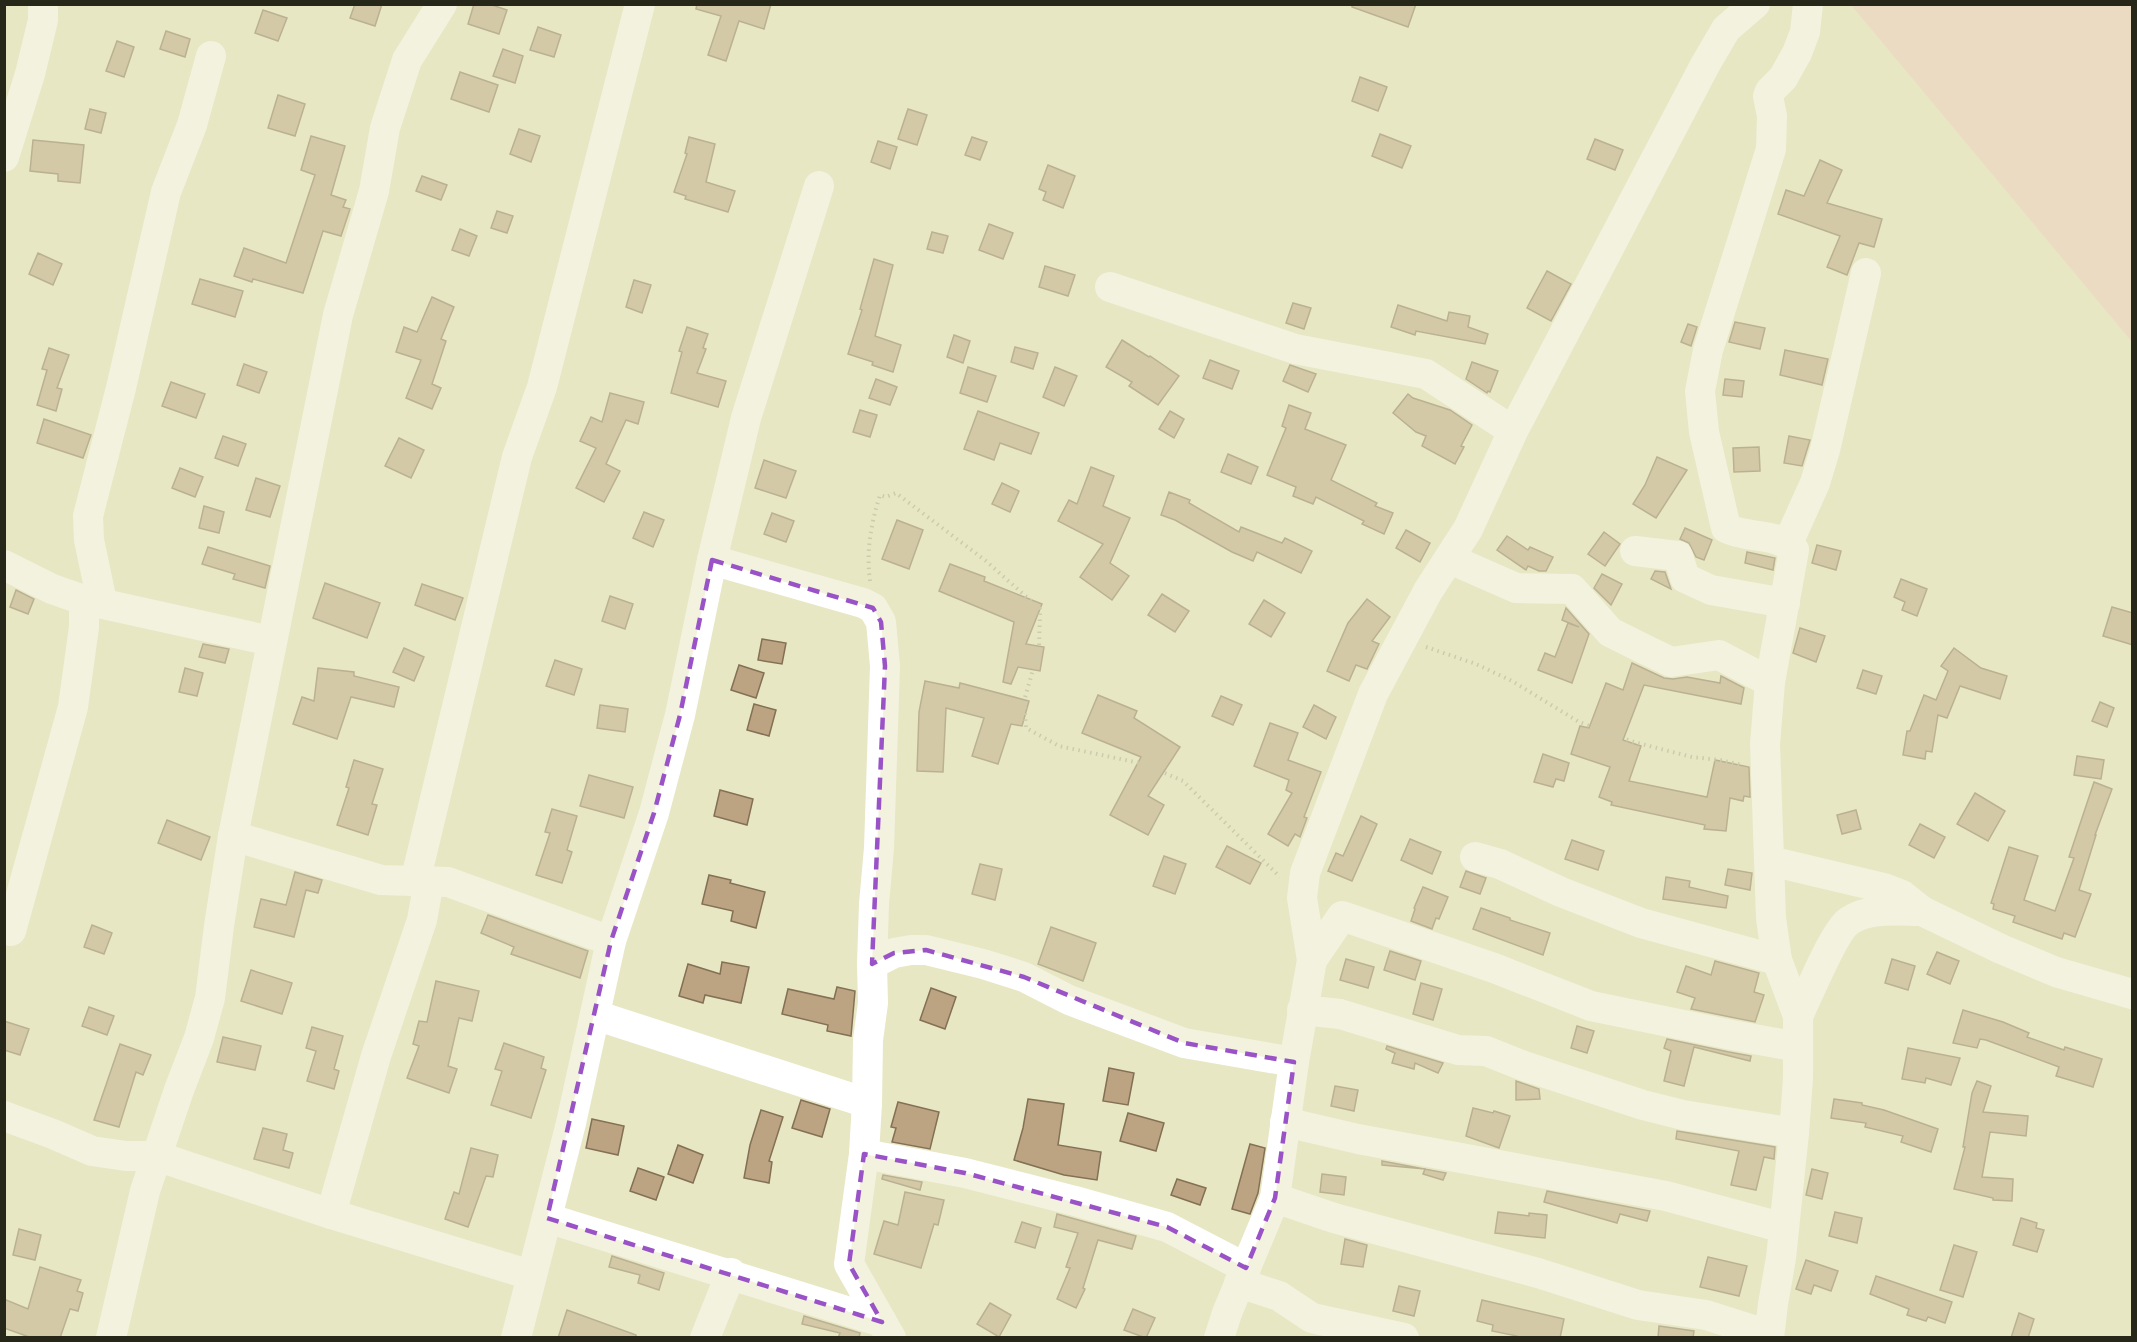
<svg xmlns="http://www.w3.org/2000/svg" width="2137" height="1342" viewBox="0 0 2137 1342" font-family="Signika,sans-serif">
<rect width="100%" height="100%" fill="#e7e7c4"/>
<path fill="#f0cdbe" d="M1851,5H2132V342Z"/>
<g fill="#bca482" stroke="#847055" stroke-width="1.5">
<path d="M355,4H382L375,26L350,18Z"/>
<path d="M474,4H489L507,10L499,34L468,24Z"/>
<path d="M697,4H771L764,29L739,21L726,61L708,55L721,16L696,9Z"/>
<path d="M1352,4H1416L1408,27L1352,7Z"/>
<path d="M263,10L287,18L278,41L255,33Z"/>
<path d="M538,27L561,35L554,57L530,50Z"/>
<path d="M166,31L190,39L185,57L160,49Z"/>
<path d="M117,41L134,47L124,77L106,71Z"/>
<path d="M503,49L523,56L515,83L493,76Z"/>
<path d="M460,72L498,85L489,112L451,99Z"/>
<path d="M1360,77L1387,87L1378,111L1352,101Z"/>
<path d="M278,95L305,104L295,136L268,128Z"/>
<path d="M90,109L106,113L101,133L85,129Z"/>
<path d="M908,109L927,115L917,145L898,139Z"/>
<path d="M519,129L540,136L531,162L510,154Z"/>
<path d="M1380,134L1411,146L1402,168L1372,156Z"/>
<path d="M311,136L345,146L331,195L346,200L343,207L350,209L341,236L323,231L303,293L253,279L252,282L234,276L244,248L286,263L315,175L301,170Z"/>
<path d="M689,137L715,144L706,182L735,191L728,212L685,199L686,196L674,192L687,154L685,153Z"/>
<path d="M972,137L987,142L980,160L965,155Z"/>
<path d="M1595,139L1623,150L1615,170L1587,159Z"/>
<path d="M33,140L84,145L80,183L58,181V174L30,171Z"/>
<path d="M878,141L897,147L890,169L871,162Z"/>
<path d="M1820,160L1842,170L1827,203L1882,219L1874,247L1859,243L1847,275L1827,267L1840,236L1778,214L1786,190L1804,196Z"/>
<path d="M1048,165L1075,176L1063,208L1043,200L1046,192L1039,189Z"/>
<path d="M422,176L447,185L441,200L416,191Z"/>
<path d="M497,211L513,216L507,233L491,228Z"/>
<path d="M989,224L1013,233L1003,259L979,250Z"/>
<path d="M460,229L477,236L469,256L452,250Z"/>
<path d="M932,232L948,236L943,253L927,249Z"/>
<path d="M38,253L62,264L53,285L29,274Z"/>
<path d="M874,259L893,265L875,336L901,345L893,372L872,365L873,362L848,354L862,310L860,309Z"/>
<path d="M1045,266L1075,275L1068,296L1039,287Z"/>
<path d="M1547,271L1571,284L1551,321L1527,308Z"/>
<path d="M200,279L243,291L235,317L192,304Z"/>
<path d="M634,280L651,285L642,313L626,307Z"/>
<path d="M432,297L454,307L441,339L446,341L432,384L441,388L432,409L406,398L421,360L396,352L404,327L417,332Z"/>
<path d="M1293,303L1311,308L1304,329L1286,323Z"/>
<path d="M1398,305L1447,321L1449,312L1470,316L1468,327L1488,334L1485,344L1416,331L1415,335L1391,327Z"/>
<path d="M1735,322L1765,328L1760,349L1729,342Z"/>
<path d="M1688,324L1697,327L1691,346L1681,342Z"/>
<path d="M687,327L708,334L703,348L706,349L697,373L726,381L718,407L671,393L682,352L679,351Z"/>
<path d="M954,335L970,341L963,363L947,357Z"/>
<path d="M1122,340L1149,357L1150,356L1179,376L1158,405L1129,386L1132,382L1106,367Z"/>
<path d="M1015,347L1038,353L1033,369L1011,362Z"/>
<path d="M49,348L69,355L57,388L62,389L56,411L37,405L47,370L42,369Z"/>
<path d="M1785,350L1828,359L1822,385L1780,375Z"/>
<path d="M1210,360L1239,371L1232,389L1203,378Z"/>
<path d="M1472,362L1498,371L1490,392L1488,391L1487,393L1466,379Z"/>
<path d="M244,364L267,372L259,393L237,385Z"/>
<path d="M1290,365L1316,374L1308,392L1283,381Z"/>
<path d="M968,367L996,376L987,402L960,393Z"/>
<path d="M1055,367L1077,376L1064,406L1043,397Z"/>
<path d="M876,379L897,387L890,405L869,398Z"/>
<path d="M1725,379L1744,381L1742,397L1723,395Z"/>
<path d="M171,382L205,394L196,418L162,406Z"/>
<path d="M610,393L644,402L638,424L626,420L606,464L620,471L604,502L576,488L596,448L580,441L591,417L602,422Z"/>
<path d="M1408,394L1413,398L1450,410L1472,425L1461,446L1464,447L1455,464L1422,446L1426,436L1416,432L1393,413Z"/>
<path d="M1289,405L1311,413L1305,429L1346,445L1331,480L1377,503L1375,506L1393,513L1384,534L1362,524L1364,521L1316,497L1313,504L1293,496L1296,487L1267,475L1286,428L1282,426Z"/>
<path d="M860,410L877,415L870,437L853,432Z"/>
<path d="M978,411L1039,433L1031,454L1000,443L994,460L964,449Z"/>
<path d="M1170,411L1184,419L1174,438L1159,429Z"/>
<path d="M44,419L91,435L83,458L37,443Z"/>
<path d="M223,436L246,444L238,466L215,458Z"/>
<path d="M1789,436L1810,440L1802,466L1784,463Z"/>
<path d="M399,438L424,450L411,478L385,466Z"/>
<path d="M1759,447L1760,471L1734,472L1733,448Z"/>
<path d="M1228,454L1258,467L1251,484L1221,472Z"/>
<path d="M1657,457L1687,470L1656,518L1633,504L1645,485Z"/>
<path d="M764,460L796,471L786,498L755,488Z"/>
<path d="M1091,467L1114,476L1103,506L1130,518L1110,563L1129,576L1112,600L1080,577L1103,544L1058,521L1069,500L1077,504Z"/>
<path d="M180,468L203,477L195,497L172,488Z"/>
<path d="M256,478L280,486L270,517L246,510Z"/>
<path d="M1002,483L1019,491L1010,512L992,504Z"/>
<path d="M1169,492L1190,500L1189,503L1239,532L1241,527L1282,543L1285,538L1312,551L1301,573L1257,552L1253,561L1232,552L1175,520L1161,515Z"/>
<path d="M204,506L224,512L219,533L199,528Z"/>
<path d="M644,512L664,520L653,547L633,538Z"/>
<path d="M772,513L794,521L786,542L764,534Z"/>
<path d="M897,520L923,530L909,569L882,559Z"/>
<path d="M1685,528L1712,540L1704,560L1696,557L1689,543L1680,539Z"/>
<path d="M1406,530L1430,543L1420,562L1396,548Z"/>
<path d="M1604,532L1620,544L1605,566L1588,554Z"/>
<path d="M1507,536L1528,550L1530,547L1553,557L1546,571H1539L1528,566L1526,570L1497,550Z"/>
<path d="M1817,545L1841,551L1836,570L1812,563Z"/>
<path d="M208,547L270,566L265,588L233,579L235,574L202,564Z"/>
<path d="M1747,552L1775,558L1773,570L1745,563Z"/>
<path d="M950,564L985,577L984,581L1042,604L1026,644L1044,647L1040,671L1018,667L1011,684L1003,682L1014,622L939,591Z"/>
<path d="M1655,571L1665,572L1671,589L1651,579Z"/>
<path d="M1602,574L1622,584L1611,605L1594,588Z"/>
<path d="M1901,579L1927,589L1917,616L1902,610L1905,602L1894,597Z"/>
<path d="M325,583L380,603L367,638L313,618Z"/>
<path d="M422,584L463,598L455,620L415,605Z"/>
<path d="M16,590L34,599L28,614L10,607Z"/>
<path d="M1162,594L1189,611L1175,632L1148,615Z"/>
<path d="M610,596L633,604L625,629L602,621Z"/>
<path d="M1367,599L1390,617L1372,641L1379,644L1367,669L1356,665L1349,681L1327,671L1348,623Z"/>
<path d="M1264,600L1285,613L1271,637L1249,624Z"/>
<path d="M2112,607L2133,613V645L2103,636Z"/>
<path d="M1566,608L1589,634L1572,683L1538,670L1545,653L1555,657L1568,623L1579,627L1562,620Z"/>
<path d="M1800,628L1825,636L1816,662L1793,653Z"/>
<path d="M762,639L786,643L782,664L758,660Z"/>
<path d="M203,644L229,649L225,663L199,657Z"/>
<path d="M404,648L424,657L414,681L393,672Z"/>
<path d="M1954,648L1981,668L2007,676L2000,699L1960,686L1947,718L1938,715L1932,752L1926,751L1925,759L1903,755L1907,731H1910L1924,695L1936,700L1948,671L1941,666Z"/>
<path d="M555,660L582,669L574,695L546,686Z"/>
<path d="M1632,663L1664,678L1673,679L1687,677L1720,683L1721,676L1744,688L1741,704L1644,685L1623,740L1641,746L1629,781L1707,797L1715,760L1749,767L1750,797L1744,796L1743,801L1730,798L1726,831L1704,829L1705,825L1611,805L1612,802L1599,797L1610,767L1571,754L1580,726L1589,728L1606,683L1623,690Z"/>
<path d="M739,665L764,673L756,698L731,690Z"/>
<path d="M185,668L203,673L197,696L179,692Z"/>
<path d="M318,668L354,672V676L399,687L394,707L351,697L337,739L293,724L302,697L314,701Z"/>
<path d="M1863,670L1882,676L1876,694L1857,688Z"/>
<path d="M925,681L959,688L960,683L1029,701L1022,726L1011,724L998,764L972,756L984,718L946,708L943,772L917,771L919,712Z"/>
<path d="M1098,695L1137,711L1134,718L1180,747L1148,796L1164,805L1148,835L1110,815L1141,757L1082,733Z"/>
<path d="M1221,696L1242,705L1233,725L1212,716Z"/>
<path d="M2100,702L2114,708L2107,727L2092,721Z"/>
<path d="M754,704L776,710L769,736L747,730Z"/>
<path d="M600,705L628,709L625,732L597,728Z"/>
<path d="M1314,705L1336,717L1326,739L1303,727Z"/>
<path d="M1270,723L1298,733L1288,760L1321,772L1304,817L1307,818L1300,837L1295,834L1288,846L1268,834L1292,793L1286,790L1289,780L1254,766Z"/>
<path d="M1543,754L1569,763L1564,781L1556,779L1553,787L1534,782Z"/>
<path d="M2077,756L2104,760L2101,779L2074,775Z"/>
<path d="M354,760L383,769L372,804L377,805L368,835L337,825L349,788L346,787Z"/>
<path d="M589,775L633,787L624,818L580,806Z"/>
<path d="M2094,782L2112,789L2095,835H2096L2079,890L2091,894L2075,937L2064,933L2062,939L2013,922L2015,916L1993,909L1994,904L1991,903L2009,847L2038,856L2024,900L2055,911L2074,858L2069,857Z"/>
<path d="M720,790L753,799L747,825L714,816Z"/>
<path d="M1975,793L2005,811L1988,841L1957,824Z"/>
<path d="M552,809L577,816L567,850L572,852L562,883L536,875L550,833L545,832Z"/>
<path d="M1856,810L1861,829L1842,834L1837,815Z"/>
<path d="M1361,816L1377,824L1352,881L1328,871L1336,853L1343,856Z"/>
<path d="M167,820L210,837L201,860L158,843Z"/>
<path d="M1920,824L1945,837L1934,858L1909,845Z"/>
<path d="M1410,839L1441,852L1432,874L1401,860Z"/>
<path d="M1572,840L1604,851L1598,870L1565,859Z"/>
<path d="M1227,846L1261,863L1250,884L1216,867Z"/>
<path d="M1164,856L1186,864L1175,894L1153,886Z"/>
<path d="M980,864L1002,869L995,900L972,894Z"/>
<path d="M1728,869L1752,873L1750,890L1725,885Z"/>
<path d="M1466,871L1486,878L1480,894L1460,887Z"/>
<path d="M295,872L322,880L318,893L306,890L294,937L254,927L261,899L286,905Z"/>
<path d="M709,875L731,880L730,883L765,892L756,928L731,921L733,911L702,904Z"/>
<path d="M1666,877L1690,881L1689,887L1728,896L1726,908L1663,899Z"/>
<path d="M1423,887L1448,897L1439,919L1436,918L1432,929L1411,921L1415,909L1414,908Z"/>
<path d="M1481,908L1510,918V920L1550,933L1543,955L1473,929Z"/>
<path d="M488,915L588,951L580,978L511,954L514,947L481,933Z"/>
<path d="M92,925L112,933L104,954L84,947Z"/>
<path d="M1051,927L1096,943L1083,981L1038,964Z"/>
<path d="M1390,951L1421,961L1415,980L1384,970Z"/>
<path d="M1937,952L1959,961L1950,984L1927,974Z"/>
<path d="M1346,959L1374,967L1368,988L1340,980Z"/>
<path d="M1892,959L1915,966L1908,990L1885,983Z"/>
<path d="M1715,961L1759,973L1754,992L1764,995L1755,1022L1691,1009L1695,998L1677,992L1686,966L1711,975Z"/>
<path d="M722,962L749,967L741,1003L705,995L703,1003L679,996L688,964L720,974Z"/>
<path d="M251,970L292,983L282,1014L241,1001Z"/>
<path d="M436,981L479,991L472,1021L459,1018L448,1066L457,1069L449,1093L407,1078L419,1046L413,1044L419,1021L427,1022Z"/>
<path d="M1421,983L1442,989L1433,1020L1413,1014Z"/>
<path d="M837,987L855,991L851,1036L827,1031L828,1025L782,1014L788,989L834,999Z"/>
<path d="M931,988L956,997L945,1029L920,1020Z"/>
<path d="M89,1007L114,1016L107,1035L82,1026Z"/>
<path d="M1963,1010L2003,1022L2029,1033L2027,1037L2064,1050L2065,1047L2102,1059L2093,1087L2056,1076L2059,1067L1986,1040L1980,1039L1977,1048L1953,1043Z"/>
<path d="M4,1021L29,1029L20,1055L4,1050Z"/>
<path d="M1577,1026L1594,1031L1587,1053L1571,1048Z"/>
<path d="M312,1027L343,1036L334,1069L339,1071L334,1089L307,1081L316,1051L306,1048Z"/>
<path d="M223,1037L261,1046L255,1070L217,1062Z"/>
<path d="M1667,1039L1729,1052L1751,1056L1750,1061L1694,1047L1684,1086L1664,1081L1671,1051L1664,1048Z"/>
<path d="M504,1043L544,1057L541,1068L546,1070L531,1118L491,1105L502,1071L495,1069Z"/>
<path d="M120,1044L151,1055L143,1075L136,1072L119,1127L94,1120Z"/>
<path d="M1387,1046L1443,1063L1438,1073L1415,1063L1414,1069L1392,1063L1395,1053L1386,1049Z"/>
<path d="M1908,1048L1960,1058L1951,1085L1926,1078L1925,1083L1902,1079Z"/>
<path d="M1109,1068L1134,1073L1128,1105L1103,1101Z"/>
<path d="M1516,1081L1539,1089L1540,1099L1516,1100Z"/>
<path d="M1977,1081L1991,1086L1983,1112L2028,1116L2026,1136L1990,1132L1982,1177L2013,1179L2012,1201L1993,1200V1198L1954,1189L1965,1147H1963L1972,1093Z"/>
<path d="M1335,1086L1358,1090L1354,1111L1331,1106Z"/>
<path d="M1028,1099L1064,1104L1058,1145L1101,1152L1097,1180L1064,1175L1014,1160L1023,1128Z"/>
<path d="M1834,1099L1862,1103V1105L1884,1110L1938,1129L1931,1152L1901,1142L1903,1136L1865,1127L1866,1123L1831,1118Z"/>
<path d="M801,1100L830,1109L822,1137L792,1128Z"/>
<path d="M898,1102L939,1112L930,1149L892,1142L896,1128L891,1127Z"/>
<path d="M1473,1108L1493,1113L1494,1111L1510,1116L1499,1148L1466,1136Z"/>
<path d="M761,1110L783,1117L769,1161L772,1162L769,1183L744,1178L750,1145Z"/>
<path d="M1128,1113L1164,1123L1156,1151L1120,1141Z"/>
<path d="M592,1119L624,1126L618,1155L586,1148Z"/>
<path d="M263,1128L287,1134L283,1150L293,1153L289,1168L254,1159Z"/>
<path d="M1677,1131L1775,1147L1774,1159L1764,1157L1756,1190L1731,1185L1739,1151L1676,1139Z"/>
<path d="M1250,1144L1265,1148L1258,1193L1250,1214L1232,1209Z"/>
<path d="M678,1145L703,1155L693,1183L668,1174Z"/>
<path d="M471,1148L498,1155L493,1177L486,1176L468,1227L445,1219L454,1192L459,1194Z"/>
<path d="M1382,1161L1446,1173L1443,1180L1423,1174L1425,1169L1382,1165Z"/>
<path d="M638,1168L664,1177L656,1200L630,1191Z"/>
<path d="M1812,1169L1828,1173L1822,1199L1806,1195Z"/>
<path d="M1322,1174L1346,1177L1344,1195L1320,1192Z"/>
<path d="M883,1175L922,1182L920,1190L882,1179Z"/>
<path d="M1177,1179L1206,1188L1200,1205L1171,1195Z"/>
<path d="M1547,1191L1650,1211L1647,1221L1620,1214L1617,1223L1544,1202Z"/>
<path d="M905,1192L944,1200L938,1225L934,1224L921,1268L874,1254L884,1221L898,1225Z"/>
<path d="M1498,1212L1529,1216V1213L1547,1215L1545,1238L1495,1233Z"/>
<path d="M1835,1212L1862,1218L1857,1243L1829,1236Z"/>
<path d="M1057,1214L1136,1236L1132,1249L1098,1240L1083,1288L1085,1289L1076,1308L1057,1299L1070,1268L1066,1267L1078,1233L1054,1227Z"/>
<path d="M2021,1218L2037,1223L2036,1228L2044,1230L2037,1252L2013,1245Z"/>
<path d="M1022,1222L1041,1228L1035,1248L1015,1242Z"/>
<path d="M19,1229L41,1235L35,1260L13,1255Z"/>
<path d="M1345,1239L1367,1245L1363,1267L1341,1264Z"/>
<path d="M1954,1245L1977,1252L1963,1297L1940,1290Z"/>
<path d="M612,1256L664,1273L659,1290L638,1283L640,1275L609,1267Z"/>
<path d="M1708,1257L1747,1266L1739,1296L1700,1287Z"/>
<path d="M1806,1260L1838,1271L1831,1291L1814,1285L1811,1294L1796,1289Z"/>
<path d="M40,1267L81,1280L77,1291L83,1293L78,1311L70,1309L60,1338H32L4,1328V1299L28,1309Z"/>
<path d="M1876,1276L1952,1302L1945,1323L1928,1317L1926,1321L1907,1315L1909,1309L1870,1294Z"/>
<path d="M1399,1286L1420,1291L1414,1316L1393,1311Z"/>
<path d="M1482,1300L1564,1319L1560,1338H1517V1336L1492,1331L1493,1325L1477,1321Z"/>
<path d="M990,1303L1011,1315L999,1337L977,1324Z"/>
<path d="M1133,1309L1155,1318L1146,1338L1124,1330Z"/>
<path d="M567,1310L636,1335V1338H558Z"/>
<path d="M2019,1313L2034,1319L2028,1338H2011Z"/>
<path d="M804,1316L860,1333L859,1338H838L840,1333L802,1324Z"/>
<path d="M1659,1326L1694,1331L1693,1338H1658Z"/>
</g>
<g fill="none" stroke-linecap="round" stroke-linejoin="round">
<g stroke="#abab8f" stroke-width="4" stroke-dasharray="1.5 4.5" stroke-linecap="butt">
<path d="M870,581C866,550 871,524 880,495L886,497L896,493L986,561L1040,609L1039,649L1024,701L1026,728L1059,746L1144,764L1183,781L1280,877"/>
<path d="M1426,647L1476,664L1512,681L1579,722L1634,742L1692,757L1720,760L1742,765"/>
</g>
<g stroke="#fff" stroke-width="30">
<path d="M4,157L30,74L43,20V4"/>
<path d="M1110,287L1295,349L1426,374L1513,431"/>
<path d="M1788,543L1815,483L1825,450L1866,273"/>
<path d="M1635,551L1678,556L1685,578L1711,590L1785,603"/>
<path d="M1450,559L1516,588L1572,589L1610,632L1642,648L1671,662L1719,655L1770,682"/>
<path d="M712,560L863,603L873,608L881,622L885,666L879,848L874,904L872,964L873,1003L868,1040L867,1103L864,1154L849,1264L891,1338"/>
<path d="M4,565L52,589L95,604L99,603L101,597L89,540L88,516L121,388L166,192L192,125L211,56"/>
<path d="M99,603L271,641"/>
<path d="M233,836L381,880L448,882L611,941"/>
<path d="M1475,857L1500,864L1561,892L1641,923L1777,960"/>
<path d="M1770,861L1884,888L1902,895L1922,911L2001,949L2056,972L2132,994"/>
<path d="M415,882L517,457L542,387L640,4"/>
<path d="M4,929L11,931L73,707L84,627V601"/>
<path d="M1312,960L1342,916L1494,968L1591,1006L1732,1035L1798,1047"/>
<path d="M872,964L894,953L911,950H926L983,964L1024,977L1069,1000L1184,1043L1294,1062"/>
<path d="M1302,1010L1340,1014L1458,1050L1486,1051L1524,1066L1643,1105L1683,1115L1794,1133"/>
<path d="M595,1015L867,1103"/>
<path d="M1798,1016C1808,996 1834,931 1849,921C1869,907 1899,911 1922,911"/>
<path d="M4,1116L53,1134L92,1151L126,1156H156L331,1214L531,1275"/>
<path d="M1285,1122L1358,1139L1666,1196L1784,1228"/>
<path d="M864,1154L965,1173L1075,1201L1167,1227L1246,1268"/>
<path d="M1275,1198L1334,1218L1538,1273L1638,1305L1706,1315L1769,1335"/>
<path d="M331,1214L376,1056L422,920L429,881"/>
<path d="M547,1218L882,1322"/>
<path d="M1239,1283L1279,1296L1312,1318L1404,1338"/>
<path d="M111,1338L145,1191L179,1090L199,1038L210,998L219,926L233,836L338,315L374,191L385,128L407,60L442,4"/>
<path d="M516,1338L571,1123L611,941L654,813L680,715L712,560L746,418L819,186"/>
<path d="M705,1338L731,1273"/>
<path d="M1219,1338L1227,1313L1275,1198L1294,1062L1312,960L1302,898L1305,873L1373,694L1428,591L1468,529L1513,431L1705,65L1726,29L1755,4"/>
<path d="M1769,1338L1773,1304L1781,1258L1794,1133L1798,1078V1016L1777,960L1771,918L1765,744L1770,682L1794,550C1778,532 1747,539 1726,528L1704,432L1700,391L1708,350L1771,149L1772,116L1768,96L1770,91L1783,78L1797,53L1805,32L1808,4"/>
</g>
</g>
<path d="M0 0H2137V1342H0ZM712,560L873,608L881,622L885,666L872,964L894,953L926,950L1024,977L1184,1043L1294,1062L1275,1198L1246,1268L1167,1227L965,1173L864,1154L849,1264L882,1322L547,1218L611,941L654,813L680,715Z" fill="#e7e7c4" fill-opacity=".55" fill-rule="evenodd"/>
<path fill="none" stroke="#9953c7" stroke-width="4.5" stroke-dasharray="12 8" stroke-linejoin="round" d="M712,560L873,608L881,622L885,666L872,964L894,953L926,950L1024,977L1184,1043L1294,1062L1275,1198L1246,1268L1167,1227L965,1173L864,1154L849,1264L882,1322L547,1218L611,941L654,813L680,715Z"/>
<rect width="2137" height="1342" fill="none" stroke="#262619" stroke-width="12"/>
</svg>
